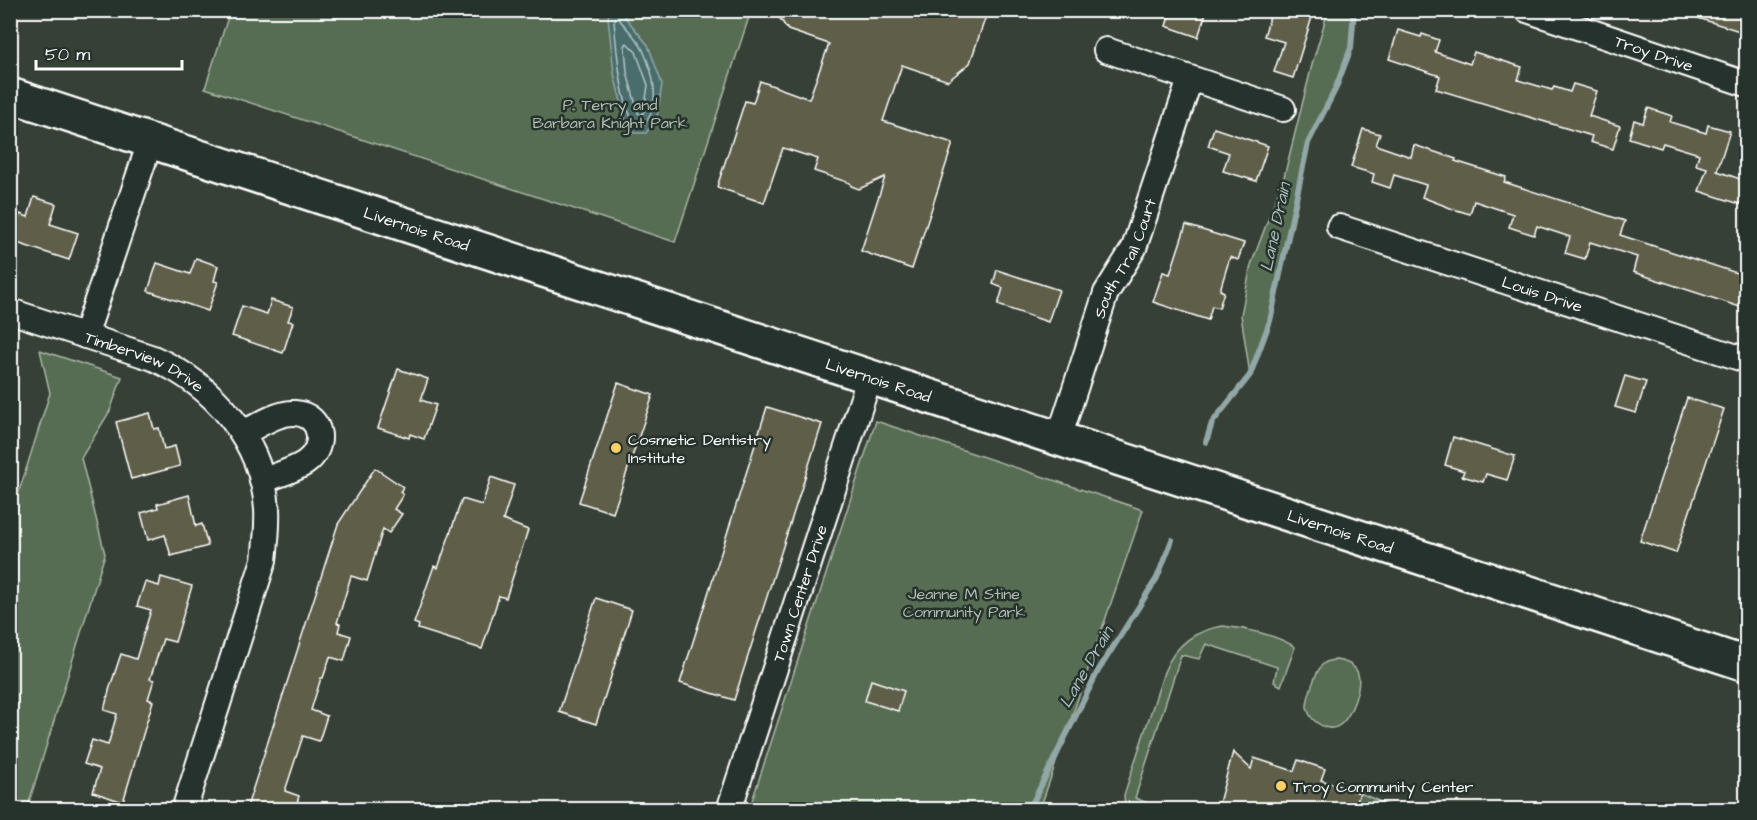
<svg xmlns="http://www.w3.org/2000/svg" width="1757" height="820" viewBox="0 0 1757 820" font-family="'Architects Daughter',sans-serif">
<rect width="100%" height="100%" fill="#374036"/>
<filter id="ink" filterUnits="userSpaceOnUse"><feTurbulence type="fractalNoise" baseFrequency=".0167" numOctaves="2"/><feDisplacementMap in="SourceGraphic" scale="12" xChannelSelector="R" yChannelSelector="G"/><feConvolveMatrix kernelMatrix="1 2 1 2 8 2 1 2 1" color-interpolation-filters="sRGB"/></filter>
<g filter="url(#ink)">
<g fill="#566d52" stroke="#aab6a8" stroke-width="1.5">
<path d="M230,11H751L675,242L205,88Z"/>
<path d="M1328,11H1354L1351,48L1347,62L1308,143L1270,321L1250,375L1241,315L1251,265L1284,177L1313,61Z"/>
<path d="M40,350L122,377L110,411L81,458L105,554L27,809H11V517L50,393Z"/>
<path d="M876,421L1143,510L1040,809L749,810Z"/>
<path d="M1223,626C1244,628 1277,635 1295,647L1281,686L1274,682L1277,667L1206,644L1199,659L1181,655L1135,798L1148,803L1150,809H1125L1124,795L1164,672C1175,645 1195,630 1223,626Z"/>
<path d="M1336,660C1362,664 1362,678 1355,700C1349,717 1338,739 1316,722C1311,718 1308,714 1307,707C1307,698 1316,670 1323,664C1327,661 1331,660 1336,660Z"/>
<path d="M1360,793L1397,809L1354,810Z"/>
</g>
<path fill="#496d6d" stroke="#92a7a7" stroke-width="1.5" d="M610,11H620L648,45L662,84L657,117L646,133H635L626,122L614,74L608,17Z"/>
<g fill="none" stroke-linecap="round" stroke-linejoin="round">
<g stroke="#b6c5c5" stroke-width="1.5">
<path d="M616,18L619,19C627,29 638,39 643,50C654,74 662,106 642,127H637C620,106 617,49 614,22Z"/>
<path d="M627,43L636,52L648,85L644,112L641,115L638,113L627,72L625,46Z"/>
</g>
<g stroke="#92a7a7" stroke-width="6">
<path d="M1206,442L1212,423L1250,375L1270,321L1308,143L1335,90L1351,48L1354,10"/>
<path d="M1029,810L1098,671L1157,578L1172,540"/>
</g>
</g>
<g fill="#5f5e4a" stroke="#fff" stroke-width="1.5">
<path d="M774,10H988L970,63L948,81L902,65L883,121L953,143L912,269L861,251L885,177L859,189L851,186L850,183L814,171L818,159L783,148L764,203L717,187L745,101L753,103L760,81L809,99L829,44L788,30Z"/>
<path d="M1171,10H1207L1198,37L1166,26Z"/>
<path d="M1272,10H1301L1313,14L1293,78L1274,72L1284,42L1264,36Z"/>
<path d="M1685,10H1746V33L1685,14Z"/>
<path d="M1398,30L1421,37L1422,34L1439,40L1435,52L1470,64L1474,52L1522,67L1518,80L1552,90L1554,87L1570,92L1573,84L1597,91L1589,116L1620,126L1613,149L1590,142L1592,136L1436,89L1440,76L1389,59Z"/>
<path d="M1648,108L1672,116L1670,122L1706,133L1708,125L1730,131L1717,171L1746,181V206L1699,191L1707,168L1696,165L1699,154L1663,143L1661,148L1629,138L1634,120L1643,123Z"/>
<path d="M1214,128L1268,146L1256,181L1223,171L1229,153L1208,146Z"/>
<path d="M1363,129L1380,134L1376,145L1411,157L1414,145L1456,159L1455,161L1506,177L1504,182L1625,221L1620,235L1746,276V309L1633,272L1637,257L1590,242L1585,259L1565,253L1570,237L1537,226L1534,235L1509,227L1513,214L1474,201L1470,214L1453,209L1422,197L1426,185L1394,175L1390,188L1372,182L1374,174L1351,167Z"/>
<path d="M34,197L56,204L50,224L78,233L69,260L11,241L20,214L28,217Z"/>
<path d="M1186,225L1244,243L1238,260L1230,257L1220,290L1224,292L1219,308L1212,306L1208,320L1153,302L1163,272L1170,274Z"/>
<path d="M196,258L218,266L214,281L218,282L208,311L148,291L157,263L190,274Z"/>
<path d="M997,270L1059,290L1048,322L998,305L1003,288L993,284Z"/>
<path d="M271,300L293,307L288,321L293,322L283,353L232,336L242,306L267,314Z"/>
<path d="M398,369L428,379L421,400L436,405L424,439L410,434L409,438L378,428Z"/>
<path d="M1625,376L1646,382L1636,413L1615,407Z"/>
<path d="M618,383L653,395L613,513L579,502Z"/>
<path d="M1687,398L1724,409L1676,553L1640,541Z"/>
<path d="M767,407L822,424L734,700L680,683Z"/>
<path d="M150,413L154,429L159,428L164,449L175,446L180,466L131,479L116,422Z"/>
<path d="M1453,437L1515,456L1507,480L1486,474L1483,482L1462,476L1464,471L1445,465Z"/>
<path d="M375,468L403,487L400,492L403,495L394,509L402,514L389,533L383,529L367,581L351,576L337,623L340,624L338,632L351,636L344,661L330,657L323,678H321L311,710L327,716L319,741L303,736L285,791L299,796L295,810H246L338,524Z"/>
<path d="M491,477L514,485L503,520L528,530L506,598L499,596L482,649L418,629L419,625L414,623L434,566L438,568L462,499L482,505Z"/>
<path d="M189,495L196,526L202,524L208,546L171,556L165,535L148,540L141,513L158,508L157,504Z"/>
<path d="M161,577L192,586L175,642L163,639L150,679L154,680L148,699L153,701L123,802L93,792L100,769L84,764L92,740L108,745L117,714L104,710L110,687L121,654L136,659L151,610L137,606L145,582L159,586Z"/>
<path d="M596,598L632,610L596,724L559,712Z"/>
<path d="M871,680L904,691L898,711L865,701Z"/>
<path d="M1233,752L1251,769L1254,758L1294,771L1298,760L1325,769L1321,780L1360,793L1354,810H1217Z"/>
</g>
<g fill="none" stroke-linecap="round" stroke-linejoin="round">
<defs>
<g id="street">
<path id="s1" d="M1527,10L1746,84"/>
<path d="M1106,50L1283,109"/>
<path id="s2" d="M1339,227L1746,360"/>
<path id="s3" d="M10,311L153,358C214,385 262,440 267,509C268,526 266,543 264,560L184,810"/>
<path d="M85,336L150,142"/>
<path d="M243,433C258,426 278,412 295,413C324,415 326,449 305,463C293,471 276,475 262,481"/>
<path id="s4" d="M1059,438L1106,293L1134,248L1190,79"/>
<path id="s5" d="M729,810L870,376"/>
</g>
<g id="secondary">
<path id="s6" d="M10,95L1746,664"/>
</g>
</defs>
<use href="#street" stroke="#fff" stroke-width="28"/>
<use href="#secondary" stroke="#fff" stroke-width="38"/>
<use href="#street" stroke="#26332d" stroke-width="24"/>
<use href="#secondary" stroke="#26332d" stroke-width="33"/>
</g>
</g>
<g fill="#ffd166" stroke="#26332d" stroke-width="2">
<circle cx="616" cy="448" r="6"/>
<circle cx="1281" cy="786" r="6"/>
</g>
<g text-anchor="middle" stroke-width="5" stroke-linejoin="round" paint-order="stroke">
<g font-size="16" fill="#fff" stroke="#26332d">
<text dy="6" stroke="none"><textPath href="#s1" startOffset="134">Troy Drive</textPath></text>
<text dy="6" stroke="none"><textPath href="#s6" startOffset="428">Livernois Road</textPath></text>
<text dy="6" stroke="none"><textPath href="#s4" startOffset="192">South Trail Court</textPath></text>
<text dy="6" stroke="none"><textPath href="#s2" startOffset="214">Louis Drive</textPath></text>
<text dy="6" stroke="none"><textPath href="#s3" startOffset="144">Timberview Drive</textPath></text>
<text dy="6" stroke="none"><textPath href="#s6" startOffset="914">Livernois Road</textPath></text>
<text dy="6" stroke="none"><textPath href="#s6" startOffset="1400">Livernois Road</textPath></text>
<text dy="6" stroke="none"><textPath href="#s5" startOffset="228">Town Center Drive</textPath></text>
</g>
<g font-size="16" fill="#b3bdb1" stroke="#26332d">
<text x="610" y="110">P. Terry and<tspan x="610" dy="18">Barbara Knight Park</tspan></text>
<text x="964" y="599">Jeanne M Stine<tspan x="964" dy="18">Community Park</tspan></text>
</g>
<g font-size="16" fill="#fff" stroke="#26332d" text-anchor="start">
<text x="628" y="445">Cosmetic Dentistry<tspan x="628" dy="18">Institute</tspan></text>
<text x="1293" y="792">Troy Community Center</text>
</g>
<g font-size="18" font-style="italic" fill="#adbdbd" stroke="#26332d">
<text transform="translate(1275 227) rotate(-78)" y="6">Lane Drain</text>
<text transform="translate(1086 667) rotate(-60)" y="6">Lane Drain</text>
</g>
</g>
<rect width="1757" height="820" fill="none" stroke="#26332d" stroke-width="36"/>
<rect x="18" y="18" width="1721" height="784" fill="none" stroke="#fff" stroke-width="2" filter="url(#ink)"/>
<path d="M36 60v9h146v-9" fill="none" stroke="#ffffff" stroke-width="3"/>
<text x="45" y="60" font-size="18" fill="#ffffff" stroke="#26332d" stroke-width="4.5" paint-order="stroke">50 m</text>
</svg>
